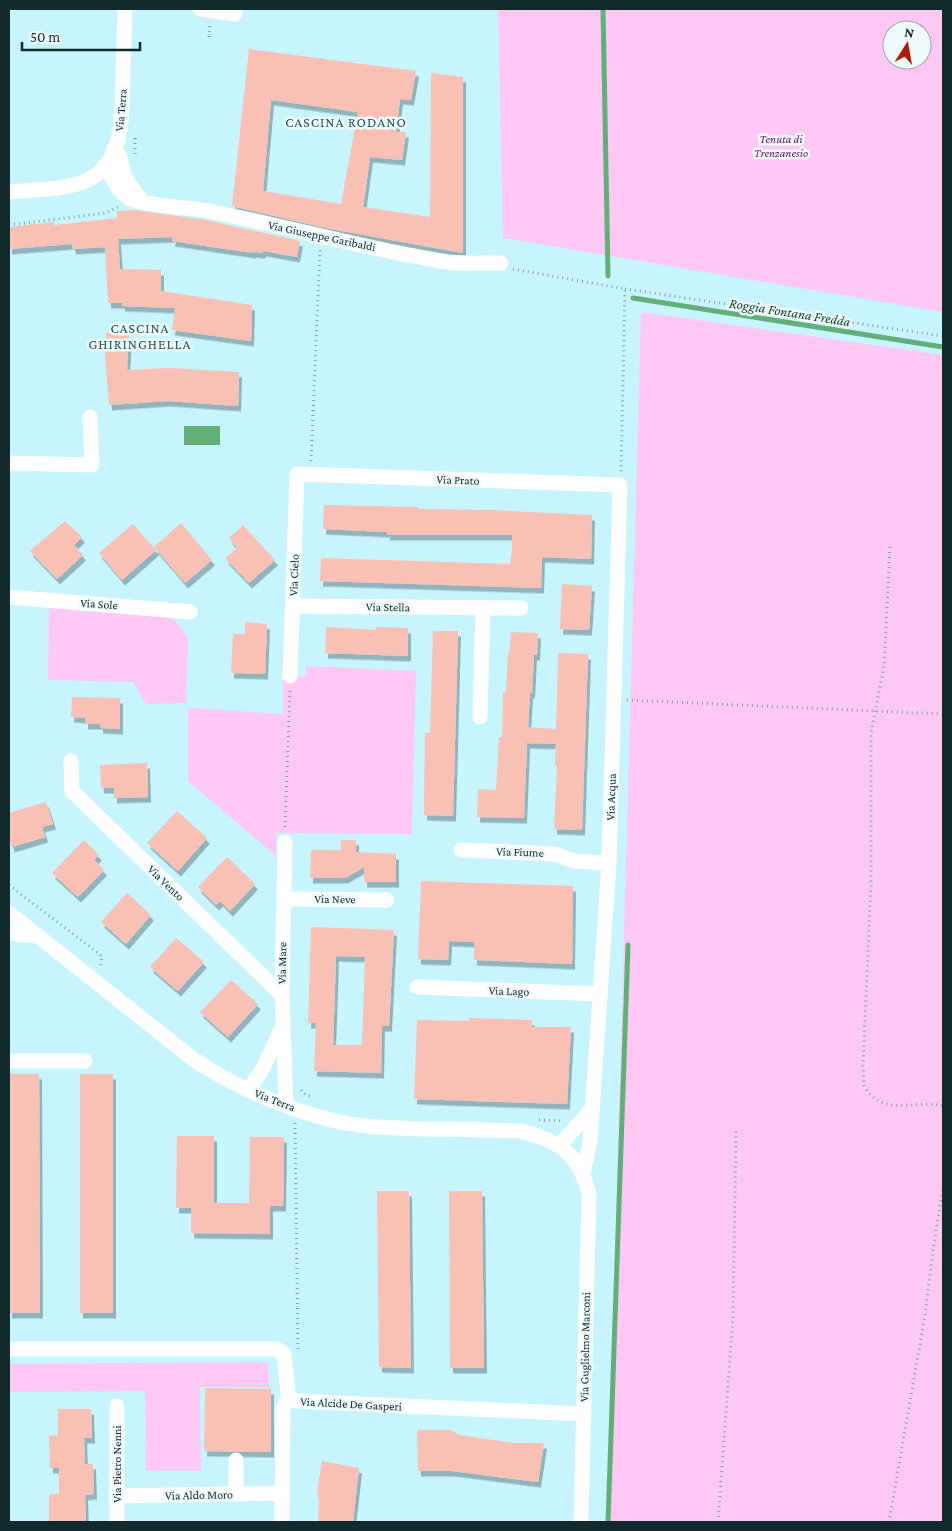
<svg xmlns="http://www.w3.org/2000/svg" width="952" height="1531" viewBox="0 0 952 1531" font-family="'Crimson Pro',serif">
<defs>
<filter id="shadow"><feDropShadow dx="3" dy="5.5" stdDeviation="0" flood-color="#0004"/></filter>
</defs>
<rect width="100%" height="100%" fill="#c7f4fd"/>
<g fill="#fdc9f4" fill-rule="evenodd">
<path d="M498,9H943V312L503,238ZM892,30H922V60H892Z"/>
<path d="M641,312L943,355V1522H608Z"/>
<path d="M49,607L171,616L188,637L186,703L146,704L133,682L48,680Z"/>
<path d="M306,666L416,671L412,834L276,833V856L188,781V708L283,714V675L305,677Z"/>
<path d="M268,1362L269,1387H200L201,1471H146L145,1391L9,1392V1364Z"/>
</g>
<rect fill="#62af79" x="184" y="426" width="36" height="19"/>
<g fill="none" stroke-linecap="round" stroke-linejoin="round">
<g stroke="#62af79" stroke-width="5">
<path d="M603,9L608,276"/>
<path d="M633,298L943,347"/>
<path d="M608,1522L628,945"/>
</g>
</g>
<g fill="#f9c1b5" fill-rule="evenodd" filter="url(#shadow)">
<path d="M249,49L416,71L411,100L400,99L396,132H406L402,160L370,157L363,207L430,217L431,73L463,77V253L326,228L232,206ZM271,100L358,112L341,204L263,191Z"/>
<path d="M134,210L206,220L300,241L297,257L264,251L262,253L253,252V253L172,241L173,237L118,239L120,269L161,270V291L252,305L251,341L172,330L175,308L122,306V303H108L105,247L73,249L72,244L9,249V227L54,222V225L117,218V211Z"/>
<path d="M106,333L129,334L127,370L169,368L239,372L238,406L168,401L109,405L105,355Z"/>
<path d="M324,505L418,507V509L491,510L592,515L591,559L542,557L541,588L320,581L321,558L510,564L512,548V535H387V532L323,529Z"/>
<path d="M65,521L82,537L74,545L83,555L57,579L30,551Z"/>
<path d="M181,523L212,560L185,583L154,547Z"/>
<path d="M133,524L156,550L122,580L99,553Z"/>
<path d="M243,525L275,560L249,583L225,558L237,548L229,538Z"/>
<path d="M562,584L592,586L589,630L560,629Z"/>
<path d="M245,622L267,624L265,674L231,673L233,634H245Z"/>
<path d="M326,627L376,630V627L408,628V656L325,653Z"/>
<path d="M433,631H458L453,816L424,815L425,733H430Z"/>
<path d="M511,632L538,633L537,655H534L532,693H530L528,727L556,729L558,653L588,654L582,830L554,829L557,766H555L556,744L527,743L524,818L477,817L478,789L496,790L499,737H502L503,692H506L508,653H509Z"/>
<path d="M72,697L120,698V729L100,728V724H85V718L71,717Z"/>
<path d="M147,763L148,797L114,798V788H101L100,765Z"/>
<path d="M46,802L53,824L42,827L45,837L12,847L9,838V813Z"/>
<path d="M177,811L207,838L178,871L147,843Z"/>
<path d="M84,840L99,855L94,860L104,870L78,897L52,873Z"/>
<path d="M341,840H356V852L396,854V882H364V867L345,878H310L311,850H341Z"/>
<path d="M227,857L255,884L230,911L220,901L216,905L198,887Z"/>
<path d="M421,881L573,886L572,964L474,960V942L449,941L448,960L418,959Z"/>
<path d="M127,893L151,915L126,944L101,922Z"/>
<path d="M311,927L394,930L389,1026H382L381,1073L314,1071L316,1023H308ZM336,956L365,957L362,1045H333Z"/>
<path d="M176,938L204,962L178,991L150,967Z"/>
<path d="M231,980L258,1004L228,1037L200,1012Z"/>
<path d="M469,1018L532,1020V1027H571L567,1104L414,1099L417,1020L469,1021Z"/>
<path d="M9,1074H39L40,1313H9Z"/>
<rect x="80" y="1074" width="33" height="239"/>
<path d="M177,1136H214V1203H249L250,1137H284L283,1206H270V1234L191,1233V1208H176Z"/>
<path d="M377,1191H409L411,1368L379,1367Z"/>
<path d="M449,1191H482L484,1368H450Z"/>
<path d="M205,1388L271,1389V1452L204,1451Z"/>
<path d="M58,1409H91L92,1438H84L85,1464H93L94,1494L85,1495L86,1522H49V1494H59V1468H50L49,1436L58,1435Z"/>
<path d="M417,1430H451L459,1435L513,1443H544L538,1482L452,1471H418Z"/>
<path d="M322,1461L359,1468L353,1522H318L319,1501L317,1491Z"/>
</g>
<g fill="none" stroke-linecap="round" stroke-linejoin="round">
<g stroke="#7fa3aa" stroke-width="3" stroke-dasharray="1 4" stroke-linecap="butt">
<path d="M209,37L210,24"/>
<path d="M135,154V137"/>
<path d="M9,225L106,213L118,207"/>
<path d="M513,269L625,289L621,472"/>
<path d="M625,289L943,336"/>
<path d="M311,461L320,250"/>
<path d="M890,547L884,666L871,733V881L863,1066C864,1072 863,1080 864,1086C865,1088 867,1090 868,1092C888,1116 918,1099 943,1106"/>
<path d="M627,700L943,714"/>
<path d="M285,827L290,689"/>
<path d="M9,885L102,956L100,968"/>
<path d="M301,1090L306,1095L312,1097"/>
<path d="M539,1120L563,1121"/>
<path d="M295,1123L298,1349"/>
<path d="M718,1522L733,1316L736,1128"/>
<path d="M889,1522L925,1315L933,1250L943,1188"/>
</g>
<g stroke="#fff" stroke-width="15">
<path d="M200,9L235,14"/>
<path d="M114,148C122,156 121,164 124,174C127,183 134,190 140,198"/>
<path d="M105,165C112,176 117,191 129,198C142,206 190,207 208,211C288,226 367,250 448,262C466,264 484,263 501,263"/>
<path d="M9,192C34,189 64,191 88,180C126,161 122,109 123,74C124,52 124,30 125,9"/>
<path d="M9,463L92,465L90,417"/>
<path d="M9,597L190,612"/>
<path d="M293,606L521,608"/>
<path d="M290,676L297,474L620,485L609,863L590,1142L583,1173"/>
<path d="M480,717L483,608"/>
<path d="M71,761L72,791L282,995"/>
<path d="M285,842L282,995L286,1105"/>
<path d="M461,850L555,854L573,861L609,863"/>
<path d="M284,899L387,900"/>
<path d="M9,913L193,1059C233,1086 288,1110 335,1121C365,1128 396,1128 426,1129C457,1129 489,1130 521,1131C561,1142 577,1152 589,1193L581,1522"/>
<path d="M9,933L37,936"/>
<path d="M417,987L600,994"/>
<path d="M9,1061H85"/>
<path d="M248,1090L261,1072L282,1028"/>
<path d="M559,1146L592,1109"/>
<path d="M9,1349H277L284,1354L288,1393L289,1397L295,1401L584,1414"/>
<path d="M117,1406V1522"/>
<path d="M236,1494V1460"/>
<path d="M117,1496L281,1493"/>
<path d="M282,1522L283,1408L289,1397"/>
</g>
</g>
<g text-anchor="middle" stroke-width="5" stroke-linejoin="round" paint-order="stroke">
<g font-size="12" fill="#12292d" stroke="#effafd">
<text transform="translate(121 110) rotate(-85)" y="4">Via Terra</text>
<text transform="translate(322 236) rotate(12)" y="4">Via Giuseppe Garibaldi</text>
<text transform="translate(458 480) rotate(2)" y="4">Via Prato</text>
<text transform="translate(294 575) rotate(-88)" y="4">Via Cielo</text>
<text transform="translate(99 604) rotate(4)" y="4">Via Sole</text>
<text transform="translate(388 607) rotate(1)" y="4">Via Stella</text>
<text transform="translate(611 797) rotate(-88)" y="4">Via Acqua</text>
<text transform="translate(520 852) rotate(2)" y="4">Via Fiume</text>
<text transform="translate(166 883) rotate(44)" y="4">Via Vento</text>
<text transform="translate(335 899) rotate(1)" y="4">Via Neve</text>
<text transform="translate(282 963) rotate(-89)" y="4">Via Mare</text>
<text transform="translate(509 991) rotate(2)" y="4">Via Lago</text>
<text transform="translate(275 1100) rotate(21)" y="4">Via Terra</text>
<text transform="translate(585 1347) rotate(-89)" y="4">Via Guglielmo Marconi</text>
<text transform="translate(351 1404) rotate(3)" y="4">Via Alcide De Gasperi</text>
<text transform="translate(117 1464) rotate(-90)" y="4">Via Pietro Nenni</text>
<text transform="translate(199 1495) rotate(-1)" y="4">Via Aldo Moro</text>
</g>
<g font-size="12" font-style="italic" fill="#62125b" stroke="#effafd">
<text x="781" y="143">Tenuta di<tspan x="781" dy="14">Trenzanesio</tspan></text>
</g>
<g font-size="14" letter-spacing="1" fill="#205761" stroke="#effafd">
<text x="346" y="127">CASCINA RODANO</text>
<text x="140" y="333">CASCINA<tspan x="140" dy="16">GHIRINGHELLA</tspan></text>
</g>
<g font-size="14" font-style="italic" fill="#114b28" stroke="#effafd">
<text transform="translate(790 312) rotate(9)" y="5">Roggia Fontana Fredda</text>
</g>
</g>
<rect width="952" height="1531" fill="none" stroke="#12292d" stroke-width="20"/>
<g transform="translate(907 45) rotate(11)"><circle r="24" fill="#effafd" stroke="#97a6aa"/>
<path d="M0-4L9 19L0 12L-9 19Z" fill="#ac1e01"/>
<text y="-8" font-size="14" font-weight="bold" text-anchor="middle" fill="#12292d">N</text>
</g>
<path d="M22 42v8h118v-8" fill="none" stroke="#12292d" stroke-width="2.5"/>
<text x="30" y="42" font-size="15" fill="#12292d" stroke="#effafd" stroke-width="4" paint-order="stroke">50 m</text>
</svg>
